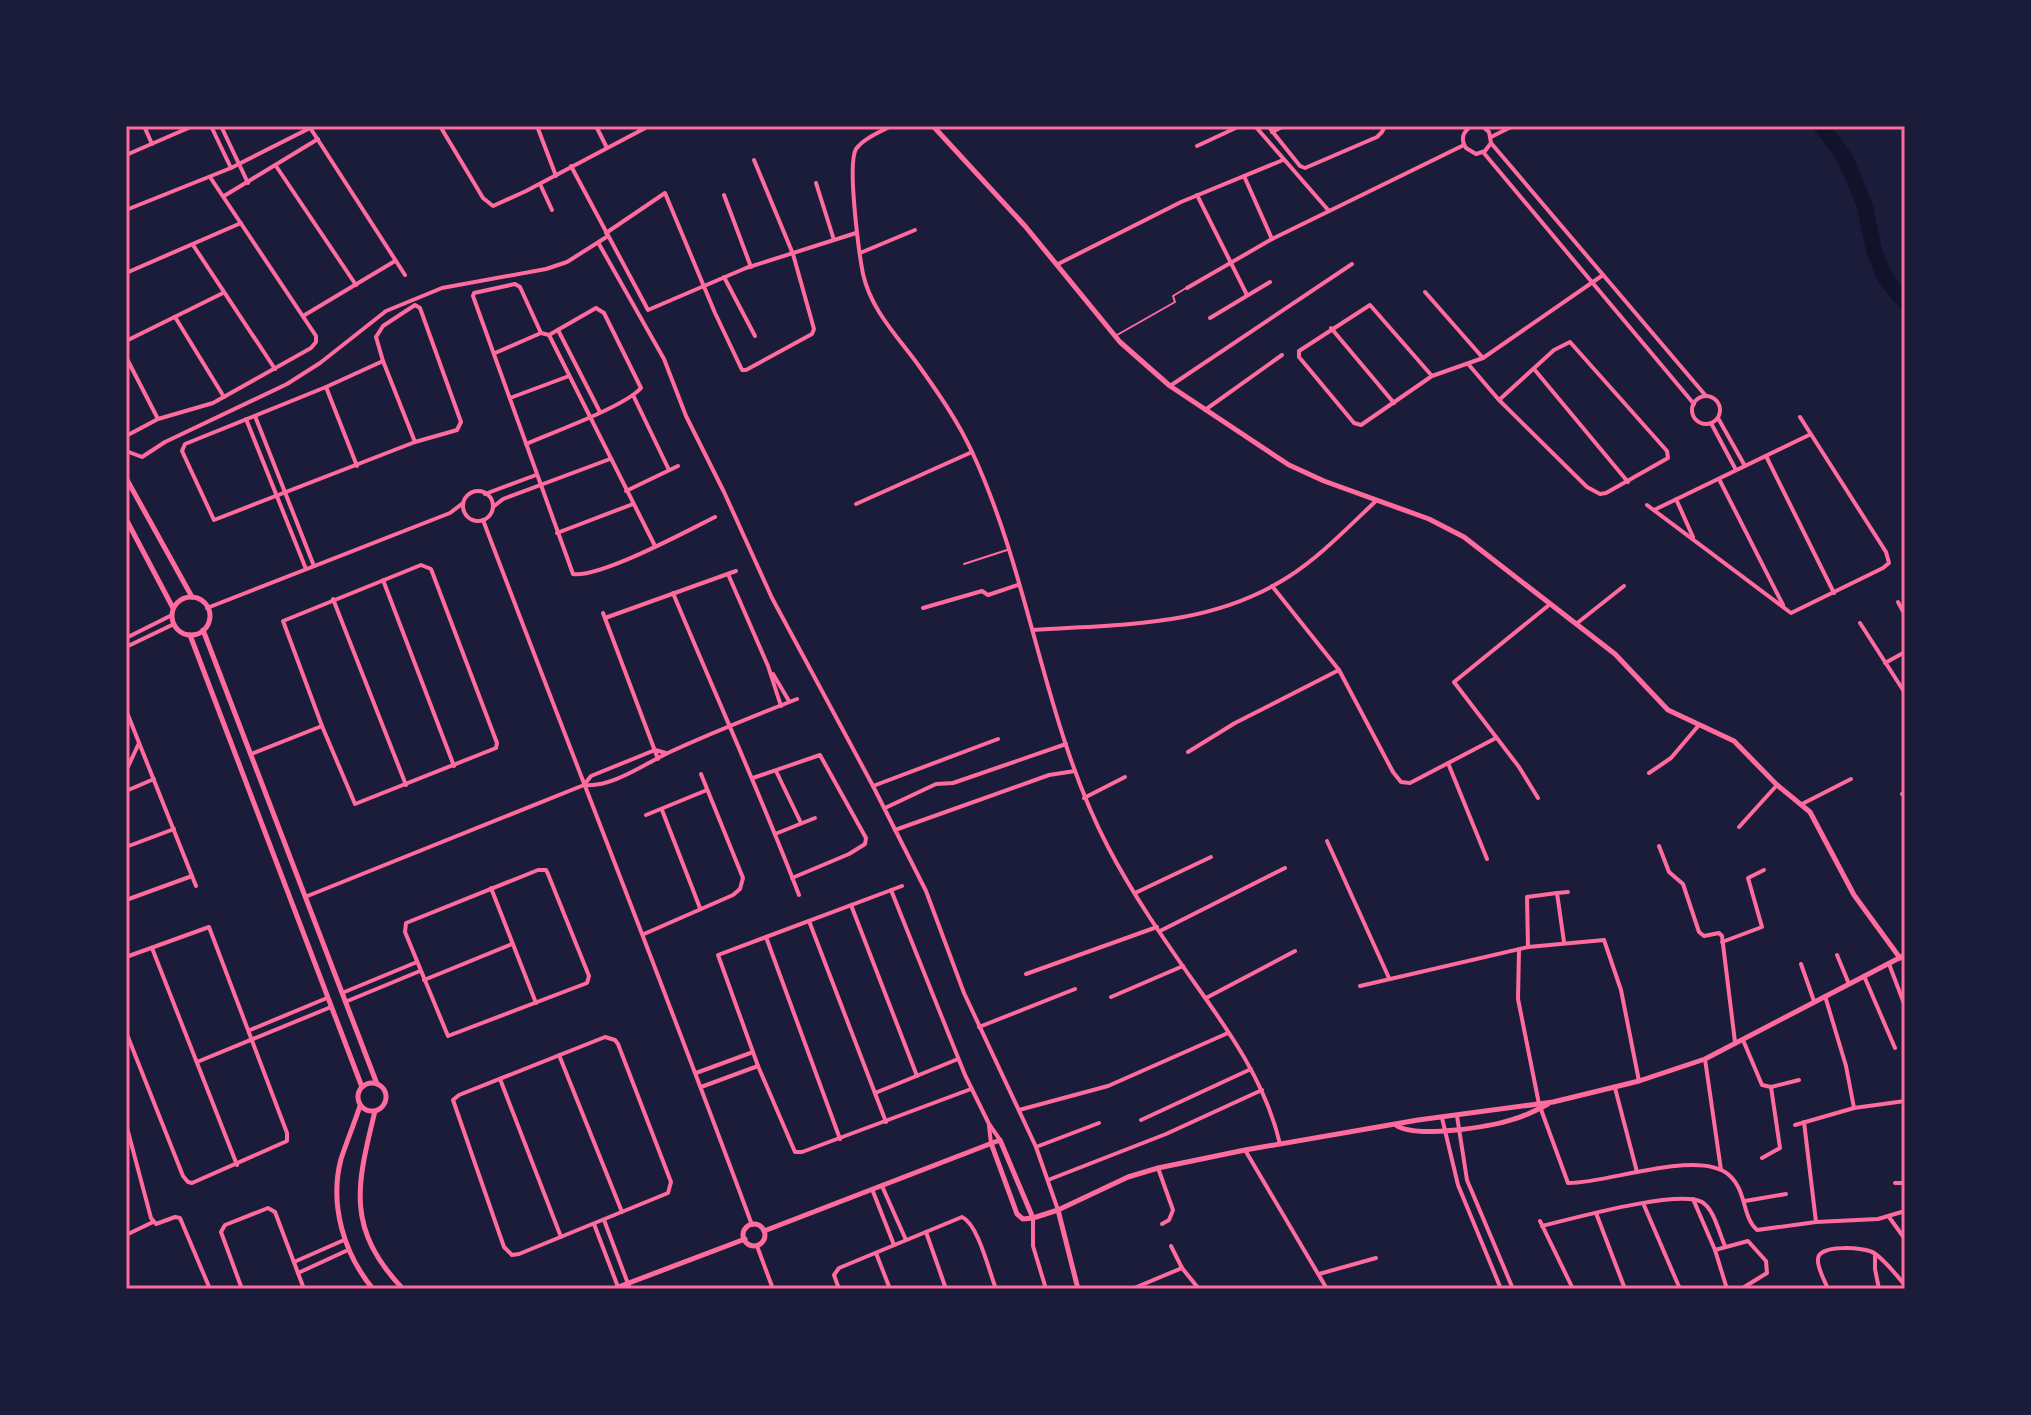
<svg xmlns="http://www.w3.org/2000/svg" width="2031" height="1415" viewBox="0 0 2031 1415" font-family="'Varela Round',sans-serif">
<rect width="100%" height="100%" fill="#1b1b3a"/>
<g fill="none" stroke-linecap="round" stroke-linejoin="round">
<path stroke="#12122b" stroke-width="16" d="M1821,126L1845,158L1865,206L1874,250L1885,278L1905,302"/>
<g stroke="#ff6b9d" stroke-width="2">
<path d="M1117,335L1175,302L1173,296L1186,288"/>
<path d="M964,564L1007,550"/>
</g>
<g stroke="#ff6b9d" stroke-width="4">
<path d="M144,126L152,144"/>
<path d="M211,126L231,168"/>
<path d="M221,126L248,183"/>
<path d="M309,126L405,275"/>
<path d="M440,126L483,198L493,206L526,191L649,126"/>
<path d="M537,126L556,176"/>
<path d="M596,126L607,148"/>
<path d="M891,126C880,132 864,138 856,149C847,164 859,253 863,274C871,310 898,337 919,366C939,394 959,423 973,454C1031,580 1044,724 1108,847C1133,895 1165,941 1196,985C1231,1034 1266,1084 1280,1144"/>
<path d="M1255,126L1329,211"/>
<path d="M1268,126L1300,166L1305,168L1377,137L1382,132L1385,126"/>
<path d="M1472,126C1463,131 1460,139 1466,148L1476,154L1485,151L1491,143L1489,132L1482,126"/>
<path d="M1272,132L1284,126"/>
<path d="M1491,137L1513,126"/>
<path d="M1491,143L1706,396"/>
<path d="M1197,146L1240,126"/>
<path d="M1483,152L1694,404"/>
<path d="M126,155L193,126"/>
<path d="M276,166L356,285"/>
<path d="M571,166L648,310L746,268L856,233"/>
<path d="M1244,176L1272,239"/>
<path d="M816,183L834,240"/>
<path d="M540,184L552,210"/>
<path d="M724,195L751,267"/>
<path d="M1197,195L1247,295"/>
<path d="M224,196L318,139"/>
<path d="M126,210L231,168L310,128"/>
<path d="M606,233L665,193L715,313L742,370H746L812,334L814,329L793,254L754,160"/>
<path d="M599,244L664,359L686,416L724,492L772,598L873,786L926,891L964,993L1036,1147L1058,1210"/>
<path d="M193,245L275,369"/>
<path d="M860,253L915,230"/>
<path d="M1058,264L1181,202L1283,160"/>
<path d="M126,273L241,223"/>
<path d="M724,277L755,336"/>
<path d="M1187,288L1272,239L1464,145"/>
<path d="M1425,292L1483,358"/>
<path d="M303,316L395,261"/>
<path d="M175,317L224,397"/>
<path d="M1210,318L1270,282"/>
<path d="M1331,328L1394,403"/>
<path d="M558,330L600,412"/>
<path d="M126,341L223,293"/>
<path d="M495,353L541,333"/>
<path d="M126,357L158,419"/>
<path d="M383,361L326,387L185,444L182,451L214,520L415,442L457,430L461,422L420,308L415,305L383,326L376,337L383,361L415,442"/>
<path d="M1469,365L1499,400L1587,487L1600,494L1606,493L1668,458L1667,451L1570,342L1554,350L1499,400"/>
<path d="M1534,369L1628,482"/>
<path d="M1432,376L1370,305L1299,351V357L1354,423L1361,425L1432,376L1483,358L1603,275"/>
<path d="M1170,386L1352,264"/>
<path d="M326,387L357,466"/>
<path d="M633,395L669,470"/>
<circle cx="1706" cy="410" r="14"/>
<path d="M510,398L569,376"/>
<path d="M1205,410L1282,355"/>
<path d="M255,416L314,566"/>
<path d="M1718,418L1745,466"/>
<path d="M246,419L306,569"/>
<path d="M1711,423L1736,470"/>
<path d="M126,436L158,419L213,403L311,348L316,342V336L210,177"/>
<path d="M526,444C553,432 624,407 641,388L604,313L596,308L549,335"/>
<path d="M126,451L142,457L165,442L287,384L320,363L386,311L442,288L546,269L567,262L608,236"/>
<path d="M1766,456L1834,593"/>
<path d="M1719,479L1783,605"/>
<path d="M626,491L678,466"/>
<circle cx="478" cy="506" r="15"/>
<path d="M485,494L536,475"/>
<path d="M1676,499L1693,537"/>
<path d="M856,504L972,452"/>
<path d="M1647,505L1791,613L1883,568L1889,563L1886,552L1800,417"/>
<path d="M493,507L503,499L610,459"/>
<path d="M1654,510L1809,435"/>
<path d="M483,520C572,755 665,989 752,1225"/>
<path d="M557,533L633,504"/>
<path d="M655,546L549,335L541,333L520,287L515,284L474,293L473,296L573,574C600,578 687,531 715,517"/>
<path d="M421,565L431,569L497,743L496,748L355,804L322,726L283,621Z"/>
<path d="M728,574L768,666L781,706"/>
<path d="M383,580L454,766"/>
<path d="M1272,586L1339,670L1393,772L1401,782L1410,783L1496,738"/>
<path d="M673,593C715,694 760,793 799,895"/>
<path d="M333,599L406,785"/>
<path d="M1898,602L1905,615"/>
<path d="M207,608L450,513L463,503"/>
<path d="M923,608L982,591L988,595L1018,585"/>
<path d="M603,613L658,759"/>
<path d="M605,618L736,571"/>
<path d="M1860,623L1905,693"/>
<path d="M1576,624L1624,586"/>
<path d="M1033,630C1122,624 1210,627 1288,577C1321,556 1348,527 1377,500"/>
<path d="M126,638L172,615"/>
<path d="M126,647L174,624"/>
<path d="M1885,663L1905,652"/>
<path d="M773,674L789,701"/>
<path d="M126,710L196,886"/>
<path d="M1188,752L1235,723L1339,670"/>
<path d="M251,754L322,726"/>
<path d="M1448,763L1487,859"/>
<path d="M126,771L139,743"/>
<path d="M776,771L801,823"/>
<path d="M1649,773L1671,758L1699,725"/>
<path d="M753,778L820,755L866,838L865,844L849,854L792,878"/>
<path d="M584,785L591,776L655,750L666,753"/>
<path d="M873,786L998,739"/>
<path d="M126,791L154,779"/>
<path d="M1902,794L1905,793"/>
<path d="M1084,798L1125,777"/>
<path d="M1538,798L1519,767L1454,682L1549,605"/>
<path d="M1802,804L1851,779"/>
<path d="M885,808L936,784L953,783L1066,744"/>
<path d="M662,810L700,908"/>
<path d="M646,815L707,790"/>
<path d="M1739,827L1777,785"/>
<path d="M895,830L1049,775L1075,771"/>
<path d="M775,834L815,818"/>
<path d="M1327,841L1389,978"/>
<path d="M1659,846L1669,872L1683,884L1699,932L1704,936L1719,933L1722,936L1735,1042"/>
<path d="M126,847L174,829"/>
<path d="M538,870H546L548,874L589,976L587,983L448,1036L405,932L406,923Z"/>
<path d="M902,886L718,955L758,1066L795,1152H802L971,1089"/>
<path d="M491,888L536,1003"/>
<path d="M891,890L965,1075L989,1124L1000,1140"/>
<path d="M1135,893L1211,857"/>
<path d="M305,897L584,785C612,788 644,764 670,752C711,733 754,716 797,699"/>
<path d="M126,900L192,876"/>
<path d="M851,905L917,1076"/>
<path d="M809,921L886,1122"/>
<path d="M1160,931L1285,868"/>
<path d="M644,934L733,895L740,889L743,878L701,774"/>
<path d="M766,937L840,1139"/>
<path d="M1564,942L1557,893L1568,892"/>
<path d="M1722,942L1762,927L1748,878L1764,870"/>
<path d="M1528,947L1527,897L1557,893"/>
<path d="M152,948L237,1165"/>
<path d="M1519,949L1518,999L1539,1104L1568,1183C1606,1184 1699,1148 1729,1175C1747,1191 1742,1217 1757,1230L1816,1222L1878,1219L1905,1211"/>
<path d="M1837,955L1849,984"/>
<path d="M126,957L209,927L287,1133V1141L192,1183L188,1182L183,1176L126,1032"/>
<path d="M1801,964L1814,1001"/>
<path d="M1889,964L1905,1006"/>
<path d="M1026,974L1157,927"/>
<path d="M1864,976L1895,1048"/>
<path d="M424,980L512,944"/>
<path d="M1360,986L1528,947L1604,940L1621,990L1639,1081"/>
<path d="M342,993L417,962"/>
<path d="M1825,996L1846,1066L1854,1108"/>
<path d="M1111,997L1183,966"/>
<path d="M1206,998L1295,951"/>
<path d="M345,1002L420,971"/>
<path d="M979,1027L1075,989"/>
<path d="M250,1030L327,998"/>
<path d="M605,1037L615,1040L618,1044L671,1182L668,1193L519,1254L512,1255L504,1247L453,1100L459,1095Z"/>
<path d="M1743,1040L1762,1085L1771,1087L1799,1080"/>
<path d="M559,1055L622,1212"/>
<path d="M1705,1059L1721,1170"/>
<path d="M197,1062L331,1007"/>
<path d="M696,1073L753,1052"/>
<path d="M500,1079L561,1237"/>
<path d="M701,1087L758,1066"/>
<path d="M1615,1088L1637,1172"/>
<path d="M875,1093L958,1059"/>
<path d="M1019,1110L1108,1086L1228,1033"/>
<path d="M1457,1116L1467,1180L1513,1289"/>
<path d="M1442,1118L1458,1185L1501,1289"/>
<path d="M1141,1120L1251,1069"/>
<path d="M1804,1122L1816,1222"/>
<path d="M126,1124L151,1218L156,1224L175,1217L180,1218L210,1289"/>
<path d="M1795,1125L1854,1108L1905,1101"/>
<path d="M989,1126L991,1143"/>
<path d="M1036,1147L1099,1123"/>
<path d="M1245,1150L1327,1289"/>
<path d="M1762,1158L1780,1148L1771,1087"/>
<path d="M1158,1168L1173,1210L1169,1220L1162,1224"/>
<path d="M1048,1180L1166,1134L1262,1090"/>
<path d="M1895,1183H1905"/>
<path d="M882,1186L906,1240"/>
<path d="M872,1189L894,1245"/>
<path d="M1693,1199L1715,1250L1727,1289"/>
<path d="M1745,1201L1786,1194"/>
<path d="M1643,1203L1680,1289"/>
<path d="M1596,1213L1625,1289"/>
<path d="M1889,1217L1905,1239"/>
<path d="M1033,1218V1246L1046,1289"/>
<path d="M604,1220L630,1289"/>
<path d="M1540,1221L1573,1289"/>
<path d="M594,1224L618,1287"/>
<path d="M1542,1226C1571,1219 1678,1189 1702,1202C1714,1209 1719,1233 1725,1246"/>
<path d="M926,1232L946,1289"/>
<path d="M126,1235L153,1222"/>
<path d="M757,1246L773,1289"/>
<path d="M1171,1246L1182,1268L1199,1289"/>
<path d="M1715,1250L1748,1241L1766,1261L1767,1273L1741,1289"/>
<path d="M876,1253L890,1289"/>
<path d="M1875,1254V1269L1879,1289"/>
<path d="M294,1262L344,1240"/>
<path d="M298,1273L348,1250"/>
<path d="M1319,1274L1376,1258"/>
<path d="M242,1289L221,1232L225,1225L268,1208L275,1212L304,1289"/>
<path d="M839,1289L834,1275L839,1268L962,1217C978,1224 989,1271 996,1289"/>
<path d="M1132,1289L1182,1268"/>
<path d="M1828,1289C1825,1281 1817,1268 1818,1259C1818,1244 1865,1247 1874,1253C1886,1261 1896,1275 1905,1285"/>
</g>
<g stroke="#ff6b9d" stroke-width="5">
<path d="M933,126L1025,226L1120,342L1170,386L1289,465L1324,481L1429,519L1464,537L1615,654L1668,710L1734,741L1777,785L1810,812L1854,895L1900,958"/>
<path d="M126,478L192,597"/>
<path d="M126,519L173,608"/>
<circle cx="191" cy="616" r="19"/>
<path d="M203,630L377,1084"/>
<path d="M190,635L362,1087"/>
<circle cx="372" cy="1097" r="14"/>
<path d="M360,1106C354,1124 347,1141 341,1159C329,1205 344,1254 373,1289"/>
<path d="M375,1111C357,1185 345,1228 403,1289"/>
<path d="M1396,1125C1415,1139 1490,1127 1514,1119C1526,1116 1537,1110 1548,1104"/>
<path d="M991,1143L1017,1214L1023,1219L1033,1218L1058,1210L1128,1177L1158,1168L1245,1150L1418,1120L1553,1102L1639,1081L1705,1059L1905,955"/>
<path d="M1058,1210L1078,1289"/>
<circle cx="754" cy="1235" r="11"/>
<path d="M764,1231L1000,1140L1033,1218"/>
<path d="M613,1289L745,1239"/>
</g>
</g>
<rect width="2031" height="1415" fill="none" stroke="#1b1b3a" stroke-width="256"/>
<rect x="128" y="128" width="1775" height="1159" fill="none" stroke="#ff6b9d" stroke-width="3"/>
</svg>
